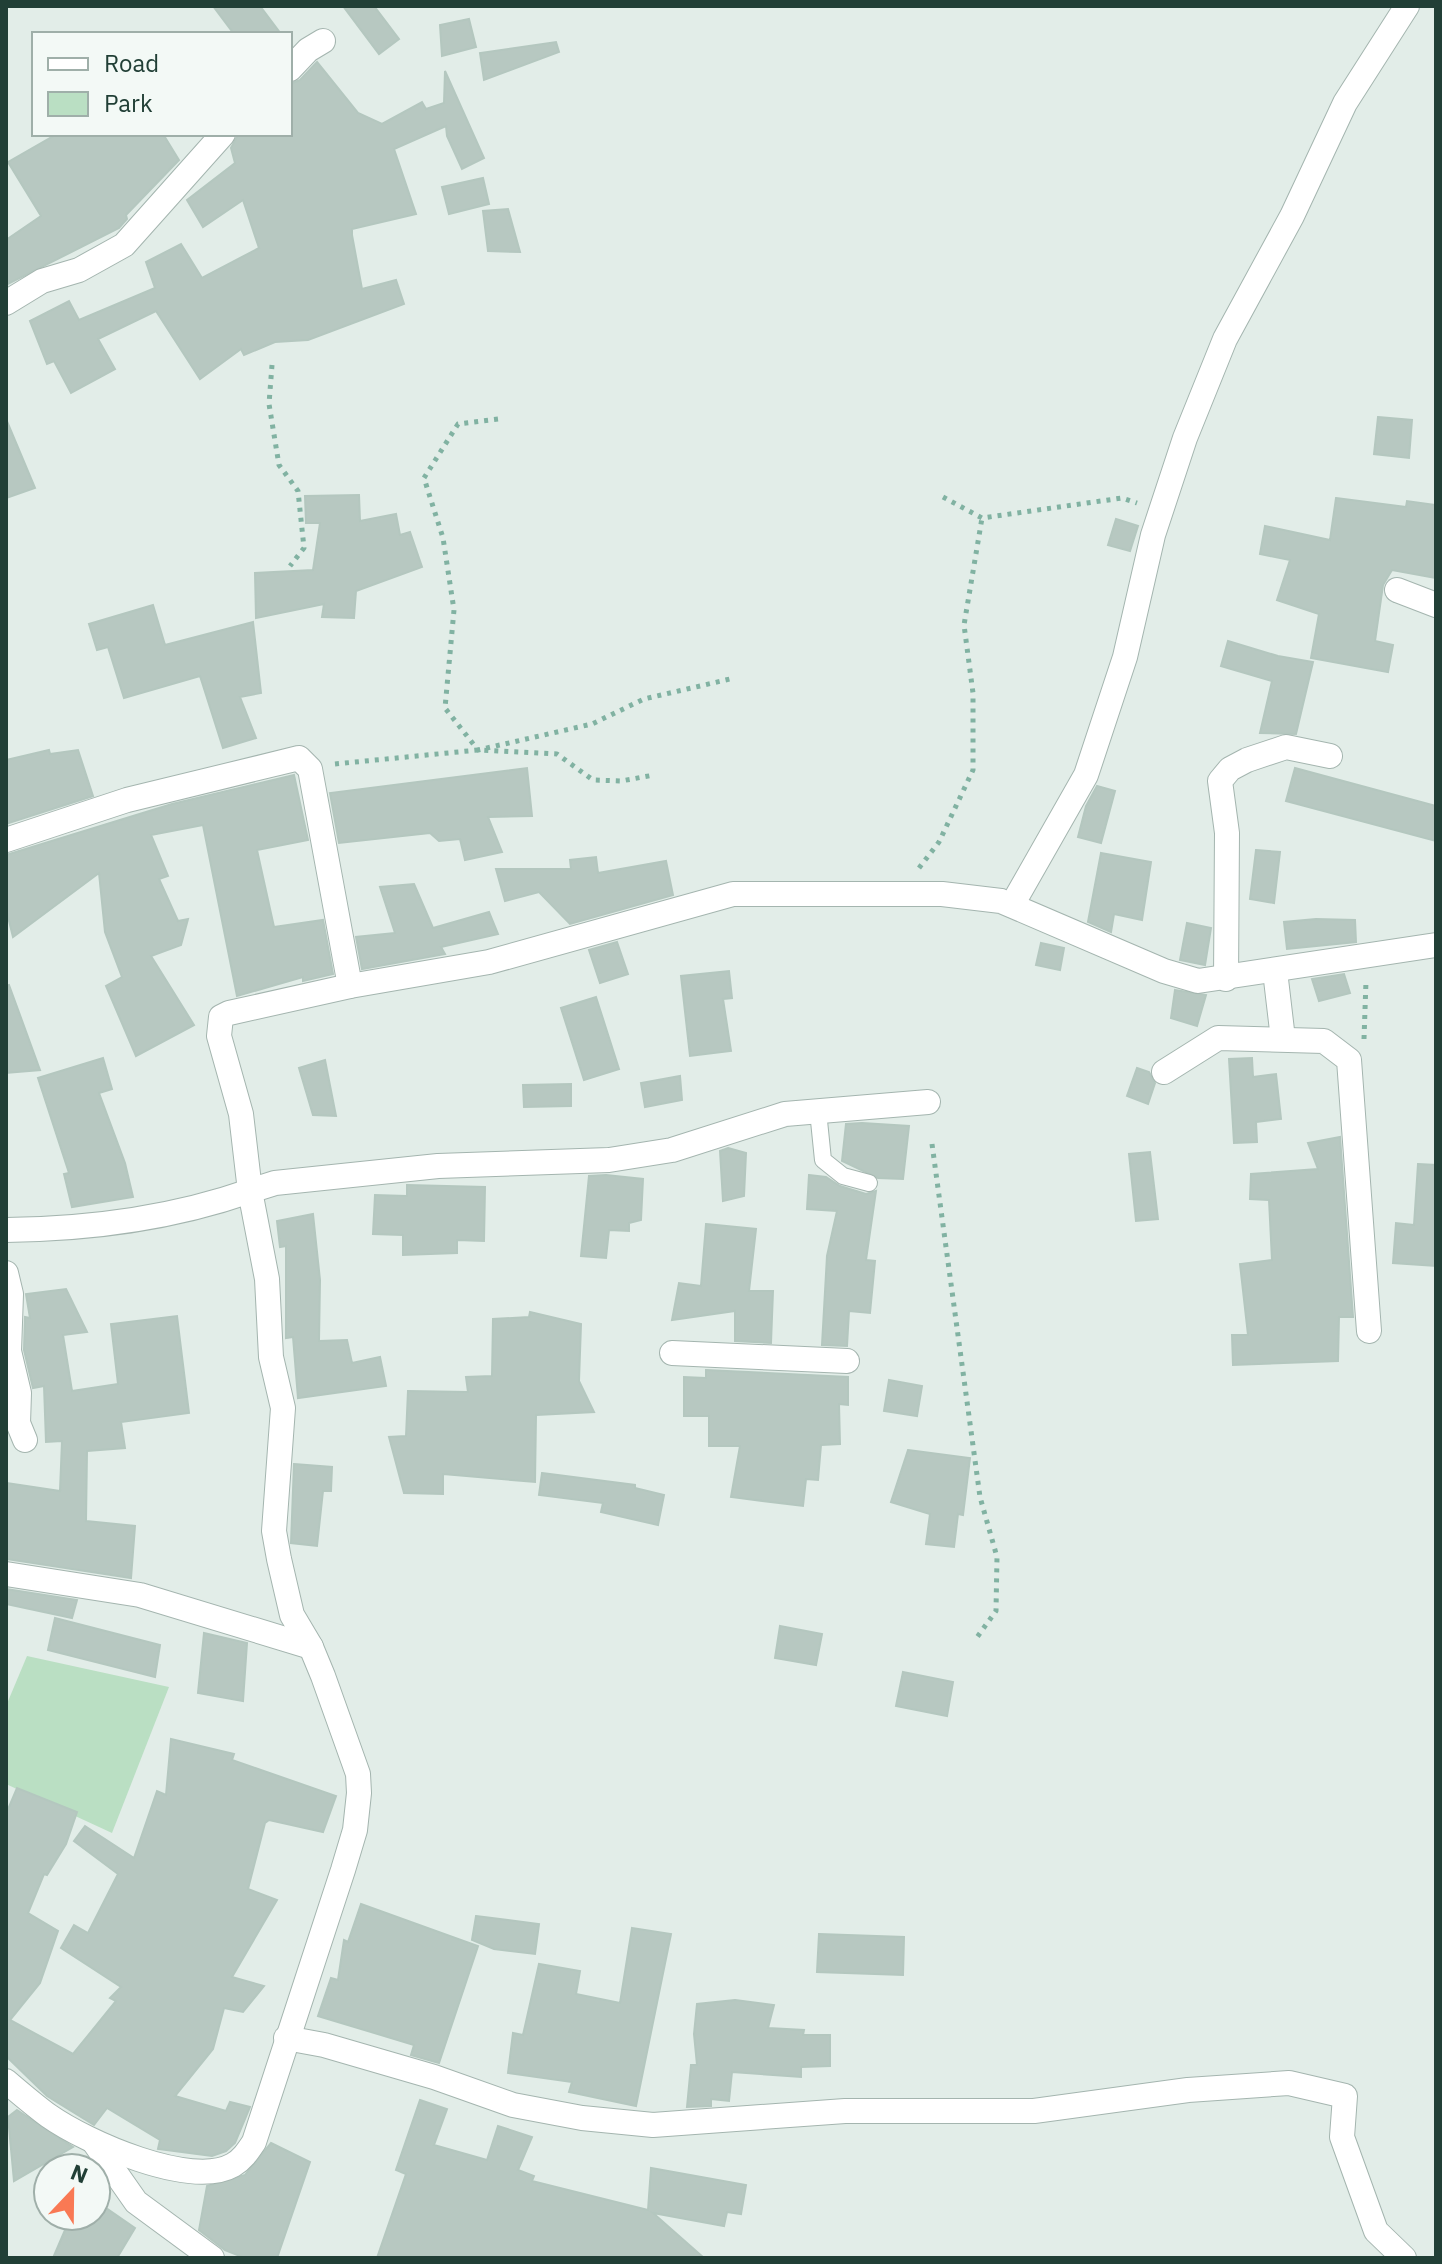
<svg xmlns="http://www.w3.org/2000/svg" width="1442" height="2264" viewBox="0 0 1442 2264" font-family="'IBM Plex Sans',sans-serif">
<rect width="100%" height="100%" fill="#e2ede8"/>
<path fill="#badfc3" d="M27,1656L169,1687L112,1833L6,1784V1706Z"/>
<g fill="#b7c8c1" stroke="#b4c7bf" stroke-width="2">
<path d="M213,6H260L281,34H234Z"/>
<path d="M343,6H374L399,39L379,54Z"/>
<path d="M469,19L476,47L442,56L440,25Z"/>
<path d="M556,42L559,52L484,80L480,53Z"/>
<path d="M317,62L358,113L382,124L422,102L426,109L444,103L445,71L484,158L462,169L447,136L446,126L394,149L416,214L352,229V235L362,289L396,280L404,304L308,340L275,342L244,355L241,349L200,379L156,311L98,339L115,369L71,393L54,361L47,364L30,321L69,301L79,320L155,288L146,262L181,244L202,278L259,248L243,200L203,227L187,200L235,163L231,148L238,135L290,134V84L300,80Z"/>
<path d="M57,134H163L179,160L126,215L127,219L119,228L6,285V240L41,216L8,162Z"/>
<path d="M483,178L489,204L449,214L442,187Z"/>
<path d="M508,209L520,252L488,251L483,211Z"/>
<path d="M1378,417L1412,420L1409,458L1374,454Z"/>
<path d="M6,419L35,488L6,498Z"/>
<path d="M359,495L360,521L396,514L400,535L410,532L422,567L356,591L354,618L322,617L324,604L256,618L255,573L313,570L320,523H306L305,496Z"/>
<path d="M1336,498L1406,507L1407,501L1436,505V578L1392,570L1383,585L1375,641L1393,645L1388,672L1311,658L1319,614L1277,600L1290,560L1260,554L1265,526L1330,540Z"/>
<path d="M1116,519L1138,526L1130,551L1108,545Z"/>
<path d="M153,605L165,645L253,622L261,693L240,697L256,738L223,748L200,676L124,698L108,647L97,650L89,624Z"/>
<path d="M1228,641L1278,656L1313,662L1296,734L1260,733L1272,681L1221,666Z"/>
<path d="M49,750L50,754L78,750L93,796L6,824V760Z"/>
<path d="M527,768L532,816L488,817L502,852L465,860L460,839L439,841L430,833L339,843L330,793Z"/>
<path d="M1295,768L1436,806V841L1286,801Z"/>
<path d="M294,775L308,840L257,850L274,927L323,920L333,974L303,981V977L237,996L203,825L151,835L168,876L159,879L178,921L188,919L181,945L151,956L194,1025L136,1056L106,986L122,977L105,932L99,873L13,937L6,909V855L172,804Z"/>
<path d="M1097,786L1115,791L1101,843L1078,837L1086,806Z"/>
<path d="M1256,850L1280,852L1274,903L1250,899Z"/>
<path d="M1101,853L1151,862L1142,920L1114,914L1111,932L1088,922Z"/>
<path d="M596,857L598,873L666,861L673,895L570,924L539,892L505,901L496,869H571L570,860Z"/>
<path d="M414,884L433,928L489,912L498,934L441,947L445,954L362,969L356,937L395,933L380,887Z"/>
<path d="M1316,919L1355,920L1356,942L1287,949L1284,922Z"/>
<path d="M1187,923L1211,928L1205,965L1180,960Z"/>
<path d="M617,942L628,974L600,983L589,950Z"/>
<path d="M1041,943L1064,948L1060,970L1036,965Z"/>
<path d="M729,971L732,998L723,999L731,1051L690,1056L681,976Z"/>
<path d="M1344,974L1350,993L1319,1001L1312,979Z"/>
<path d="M9,985L40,1070L6,1073V986Z"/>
<path d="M1175,990L1206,995L1197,1026L1171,1018Z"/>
<path d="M596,997L619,1069L584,1080L561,1008Z"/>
<path d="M103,1058L112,1089L99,1093L125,1163L133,1197L72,1207L64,1174L69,1173L38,1078Z"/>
<path d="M1252,1058L1253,1077L1276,1074L1281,1119L1256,1122L1257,1142L1234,1143L1229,1059Z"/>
<path d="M325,1060L336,1116L313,1115L299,1068Z"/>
<path d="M1137,1068L1149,1072L1155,1083L1148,1104L1127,1096Z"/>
<path d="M680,1076L682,1100L645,1107L641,1083Z"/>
<path d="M571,1084V1106L524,1107L523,1085Z"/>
<path d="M862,1123L909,1126L903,1179L878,1178L842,1161L846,1124Z"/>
<path d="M1340,1137L1353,1317H1339L1338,1361L1233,1365L1232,1335H1248L1240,1264L1272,1260L1269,1200L1250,1199L1251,1174L1318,1169L1308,1143Z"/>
<path d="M728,1148L746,1153L744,1196L723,1201L720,1151Z"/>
<path d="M1150,1152L1158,1219L1136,1221L1129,1154Z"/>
<path d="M1418,1164L1436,1165V1266L1393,1263L1396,1223L1414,1225Z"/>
<path d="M606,1175L643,1179L641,1220L629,1223V1231L609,1230L606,1258L581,1256L589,1176Z"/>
<path d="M809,1175L826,1177L840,1186L866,1194L876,1191L866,1260L875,1261L870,1313L849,1311L847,1346L822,1345L827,1256L837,1211L807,1209Z"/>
<path d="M407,1185L485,1187L484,1241L457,1240V1253L403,1255V1235L373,1234L375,1195L407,1196Z"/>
<path d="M313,1214L320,1280L319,1341L347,1340L352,1363L380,1357L386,1386L298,1398L293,1337L286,1338V1246L280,1247L277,1221Z"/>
<path d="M706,1224L756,1229L749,1291H773L771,1343L735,1341V1311L672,1320L679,1283L701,1286Z"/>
<path d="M66,1289L87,1332L63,1335L72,1391L118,1384L111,1324L177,1316L189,1413L121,1422L125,1448L87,1451L86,1521L135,1526L131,1578L6,1559V1483L60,1491L62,1441L46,1442L44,1386L33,1388L24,1350L25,1317L30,1318L26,1294Z"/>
<path d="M530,1312L581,1324L579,1381L594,1412L536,1415L535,1482L443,1474V1494L404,1493L389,1437L406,1436L408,1391L468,1392L466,1377L492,1376L493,1319L529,1317Z"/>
<path d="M706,1370L848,1377V1405L839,1404L840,1444L821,1445L818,1480L806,1479L803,1506L731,1497L740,1446H709V1416H684V1377L706,1378Z"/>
<path d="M889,1380L922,1386L917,1416L884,1411Z"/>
<path d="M908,1450L970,1458L963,1515L958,1514L954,1547L926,1544L930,1514L891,1502Z"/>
<path d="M294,1464L332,1467L331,1491H323L317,1546L291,1543Z"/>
<path d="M542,1473L635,1485V1488L664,1495L658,1525L601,1512L603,1503L539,1495Z"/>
<path d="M6,1589L77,1600L72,1618L6,1604Z"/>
<path d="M55,1618L160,1645L155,1677L48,1650Z"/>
<path d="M780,1626L822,1634L816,1665L775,1658Z"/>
<path d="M204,1633L247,1643L243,1701L198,1693Z"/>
<path d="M903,1672L953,1682L947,1716L896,1706Z"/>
<path d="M171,1739L234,1754L232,1760L336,1796L323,1832L269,1820L265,1823L248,1889L277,1900L232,1977L264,1986L243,2012L224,2008L213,2049L175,2096L226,2111L230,2102L250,2107L235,2143L226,2151L212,2156L158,2149L160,2140L107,2108L94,2125L47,2096L6,2056V1814L17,1788L77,1812L66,1844L47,1875L44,1874L28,1913L58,1931L40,1983L10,2020L73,2054L116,2001L110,1998L121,1987L61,1948L74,1925L88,1933L118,1874L74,1841L85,1826L134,1858L157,1791L166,1795Z"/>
<path d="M361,1904L478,1946L439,2063L411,2055L414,2045L318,2016L331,1978L338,1980L344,1940L348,1942Z"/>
<path d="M476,1916L539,1924L535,1954L494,1949L472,1940Z"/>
<path d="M632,1928L671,1934L636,2106L569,2092L572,2082L508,2073L513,2033L523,2035L539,1964L580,1971L576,1994L620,2003Z"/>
<path d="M819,1934L904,1937L903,1975L817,1972Z"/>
<path d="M735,2000L774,2005L768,2028L804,2030L803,2035H830V2066L801,2067V2077L732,2072L729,2101L711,2099V2106L687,2107L691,2065H697L694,2034L697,2004Z"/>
<path d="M420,2100L447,2109L434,2145L487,2160L498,2126L532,2137L518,2170L534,2176L532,2181L648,2210L651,2168L746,2185L741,2214L727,2212L724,2226L653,2213L704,2258H377L406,2174L396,2170Z"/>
<path d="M17,2110L73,2147L14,2181L8,2117Z"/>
<path d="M271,2143L310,2162L277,2258H245L225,2250L199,2230L207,2186L245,2175Z"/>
<path d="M96,2201L135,2228L117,2258H53L71,2216H96Z"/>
</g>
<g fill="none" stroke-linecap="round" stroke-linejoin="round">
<defs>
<path id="service" d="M818,1111L823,1160L843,1176L869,1183"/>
<g id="minor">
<path d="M290,69L308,50L323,41"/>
<path d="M6,303L42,281L79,270L124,245L223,134"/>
<path d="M1397,590L1436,605"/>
<path d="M6,840L127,800L299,758L310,769L350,986"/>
<path d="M1012,905L1086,775L1125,657L1153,535L1185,438L1225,339L1292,216L1345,103L1407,6"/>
<path d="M1275,971L1283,1039"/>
<path d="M1226,979L1227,833L1220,781L1230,769L1247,760L1286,747L1330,756"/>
<path d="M1164,1072L1218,1038L1324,1041L1349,1060L1369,1331"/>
<path d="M6,1230C90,1229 170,1219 250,1191L241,1114L219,1036L221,1017L229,1013L350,986L489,962L733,894H942L1001,901L1164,971L1198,981L1436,945"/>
<path d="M6,1273L11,1294L9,1351L19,1393L18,1423L25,1440"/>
<path d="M672,1353L847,1361"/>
<path d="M6,1574L140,1595L311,1647"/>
<path d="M286,2038L324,2045L434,2077L513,2105L582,2118L653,2125L845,2111H1034L1188,2090L1289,2083L1345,2096L1342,2137L1376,2231L1404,2258"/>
<path d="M6,2081C20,2093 34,2105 49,2116C86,2142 191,2189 233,2165C243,2159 248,2151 254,2142L343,1870L355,1830L359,1793L358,1774L323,1676L311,1647L292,1615L279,1559L274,1531L283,1408L271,1357L267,1279L250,1191L275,1183L438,1166L609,1160L672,1150L785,1114L928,1102"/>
<path d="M94,2142L136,2202L212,2258"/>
</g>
</defs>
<use href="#service" stroke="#a4b5af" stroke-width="18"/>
<use href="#minor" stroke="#a4b5af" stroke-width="26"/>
<g stroke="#81b2a2" stroke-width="5" stroke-dasharray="4 6" stroke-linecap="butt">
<path d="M272,365L269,404L279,465L298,491L304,548L290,566"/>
<path d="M498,419L458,424L424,478L443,538L454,610L445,708L478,750L592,724L644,699L730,679"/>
<path d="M943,497L982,518L1122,498L1137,503"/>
<path d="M335,764L478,750L557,754L593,780L621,781L654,775"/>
<path d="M919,868L939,842L973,770V693L964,625L982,518"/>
<path d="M1364,1039L1366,981"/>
<path d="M932,1144L980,1497L997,1557L996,1611L975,1640"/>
</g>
<use href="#service" stroke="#fff" stroke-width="16"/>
<use href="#minor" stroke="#fff" stroke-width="24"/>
</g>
<rect width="1442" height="2264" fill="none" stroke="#213f36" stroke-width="16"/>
<rect x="32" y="32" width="260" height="104" fill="#f3f9f6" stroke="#9fafa9" stroke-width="2"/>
<rect x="48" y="58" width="40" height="12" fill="#ffffff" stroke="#9fafa9" stroke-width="2"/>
<text x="104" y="72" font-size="24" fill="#213f36">Road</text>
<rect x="48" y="92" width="40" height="24" fill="#badfc3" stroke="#9fafa9" stroke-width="2"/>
<text x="104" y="112" font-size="24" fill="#213f36">Park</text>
<g transform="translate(72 2192) rotate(22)"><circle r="38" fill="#f3f9f6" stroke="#9fafa9" stroke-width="2"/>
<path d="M0-6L14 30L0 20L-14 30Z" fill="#f97954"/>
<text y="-12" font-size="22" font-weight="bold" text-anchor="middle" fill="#213f36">N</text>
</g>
</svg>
